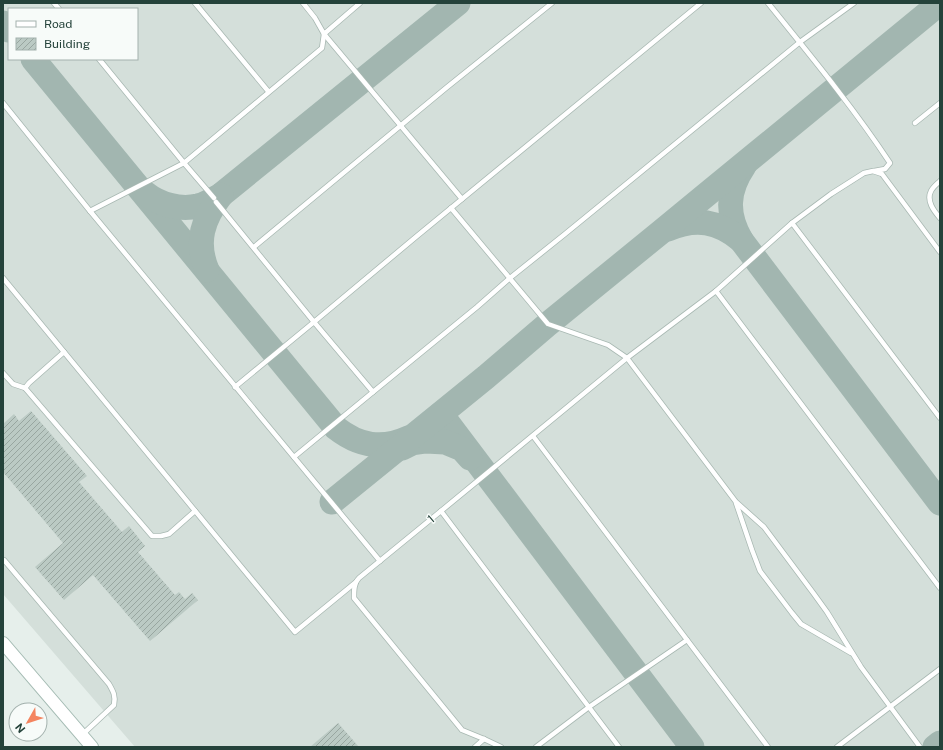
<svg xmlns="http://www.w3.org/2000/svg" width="943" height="750" viewBox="0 0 943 750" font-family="'Public Sans',sans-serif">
<defs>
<pattern id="building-hatch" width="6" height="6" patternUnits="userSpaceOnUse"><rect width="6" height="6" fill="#bbcac4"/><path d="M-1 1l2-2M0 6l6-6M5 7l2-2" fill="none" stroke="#98a6a0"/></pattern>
</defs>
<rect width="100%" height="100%" fill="#e6efeb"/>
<path fill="#d4dfda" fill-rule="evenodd" d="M3,3H940V747H135L3,594ZM9,9H137V59H9Z"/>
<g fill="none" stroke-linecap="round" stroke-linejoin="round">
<g stroke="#a2b6b0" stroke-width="25">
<path d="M3,23L9,30"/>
<path d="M33,59L336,428C359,446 382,450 408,438"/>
<path d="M744,166C727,191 726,214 741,240L940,503"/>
<path d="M145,193C160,205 180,210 198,206C206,204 214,199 221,195L458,3"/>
<path d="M668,229C696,217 718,221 741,240"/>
<path d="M207,270C195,241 203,219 221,195"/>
<path d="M441,414L692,747"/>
<path d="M402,448L412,443L426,441L445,442L462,449L470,458"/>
<path d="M332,502L486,377L548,324L661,232L706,195L756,154L940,3"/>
<path d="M935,747L940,743"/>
</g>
</g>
<g fill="url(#building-hatch)">
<path d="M31,411L87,476L79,482L122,532L129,526L145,546L138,552L175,595L179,592L185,599L192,593L198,600L150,641L93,575L64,600L35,567L63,543L3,472V424L14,414L19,421Z"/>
<path d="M338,723L359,747H310Z"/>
</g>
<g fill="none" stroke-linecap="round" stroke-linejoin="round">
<defs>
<g id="service">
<path d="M54,3L59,9"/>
<path d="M195,3L268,91"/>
<path d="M303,3L315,18L324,34L360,3"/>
<path d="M768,3C810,55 853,107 890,163L885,169L874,171"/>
<path d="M324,34L462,199"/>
<path d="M99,59L184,163L322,48L324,34"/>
<path d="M3,103L90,211"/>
<path d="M915,123L940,103"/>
<path d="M940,181C937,184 933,187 931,191C926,201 934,211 940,218"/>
<path d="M214,198L184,163L90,211L380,561"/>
<path d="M216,202L314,322L417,236L701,3"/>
<path d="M451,208L548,324L608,345L627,358L736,502L764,527L814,594L827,612L861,667L920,747"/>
<path d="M792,223L940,418"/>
<path d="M254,247L446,88L552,3"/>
<path d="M3,278L295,632L356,582"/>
<path d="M716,291L792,223L831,194L864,173L873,171L882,174L940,252"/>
<path d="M64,352L29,383L25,388L152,536H161L169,534L195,511"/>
<path d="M3,373L13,384L25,388"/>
<path d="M235,387L314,322L373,392L477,307L510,278L565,234L800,42L854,3"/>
<path d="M533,436L768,747"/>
<path d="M294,457L373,392"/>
<path d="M736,503L752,550L760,571L792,613L801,624L851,653"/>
<path d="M441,511L627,358L716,291L940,588"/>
<path d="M3,560H4L109,684C113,691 116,696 114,705L83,734"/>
<path d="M475,747L484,739"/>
<path d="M501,747L484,739L462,730L354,598C354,590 354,583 359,578L441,511L619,747"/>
<path d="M536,747L589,707L687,640"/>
<path d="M837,747L940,669"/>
</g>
<path id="secondary" d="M3,643L92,747"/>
</defs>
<use href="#service" stroke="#a8b8b2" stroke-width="6"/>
<use href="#secondary" stroke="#a4bbb3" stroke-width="14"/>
<use href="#service" stroke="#fff" stroke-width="4.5"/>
<use href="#secondary" stroke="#fff" stroke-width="12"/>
</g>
<g text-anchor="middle" stroke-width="3" stroke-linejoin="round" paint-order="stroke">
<g font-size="12" fill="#24423a" stroke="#f7fbf9">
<text transform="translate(431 519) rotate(-40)" y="4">1</text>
</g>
</g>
<rect width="943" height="750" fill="none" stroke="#24423a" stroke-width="8"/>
<rect x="8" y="8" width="130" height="52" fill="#f7fbf9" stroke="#a3b1ad"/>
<rect x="16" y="21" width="20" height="6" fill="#ffffff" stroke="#a3b1ad"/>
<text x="44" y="28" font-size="12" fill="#24423a">Road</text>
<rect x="16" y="38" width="20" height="12" fill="url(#building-hatch)" stroke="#a3b1ad"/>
<text x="44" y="48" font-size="12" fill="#24423a">Building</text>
<g transform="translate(28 722) rotate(231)"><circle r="19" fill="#f7fbf9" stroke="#a3b1ad"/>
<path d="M0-3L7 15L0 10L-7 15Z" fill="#f4845f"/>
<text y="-6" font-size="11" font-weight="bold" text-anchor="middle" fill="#24423a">N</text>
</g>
</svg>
